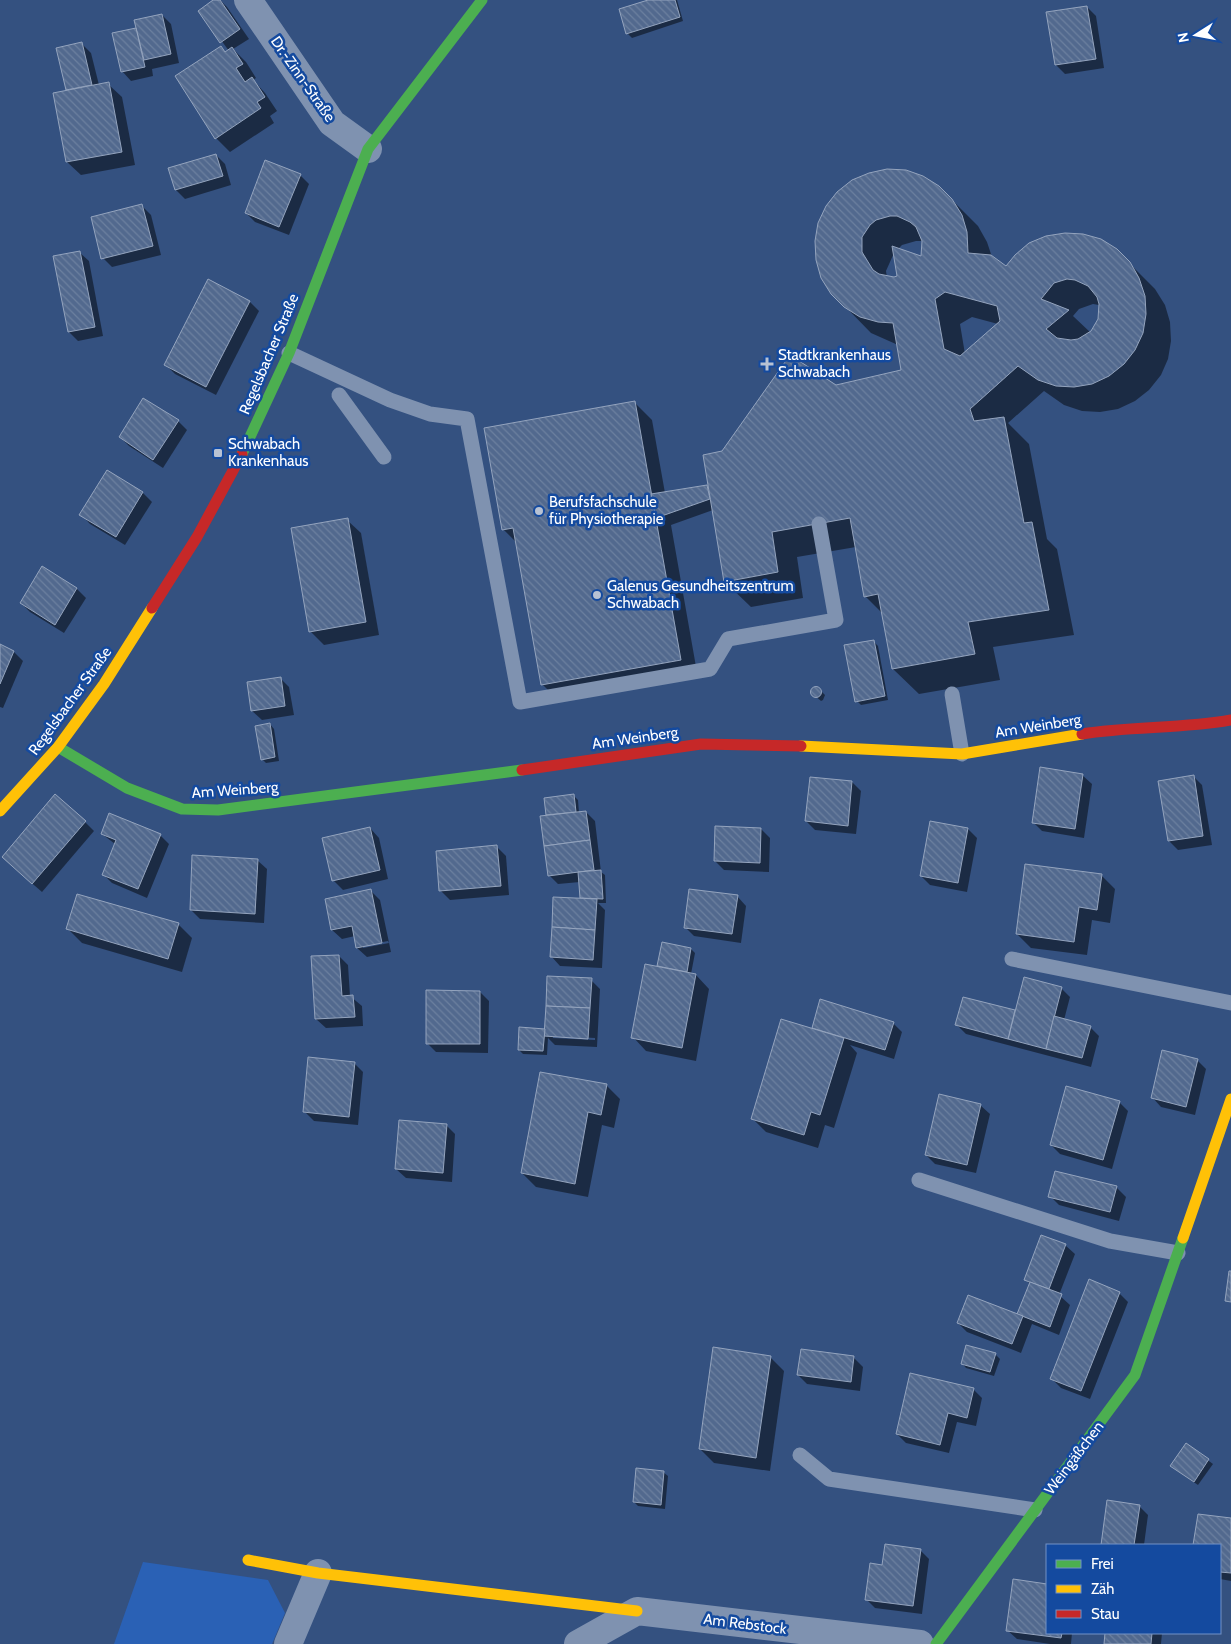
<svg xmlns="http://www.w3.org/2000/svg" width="1231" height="1644" viewBox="0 0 1231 1644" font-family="Cabin,sans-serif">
<defs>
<pattern id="building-back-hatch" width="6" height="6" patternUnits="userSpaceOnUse" patternTransform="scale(1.25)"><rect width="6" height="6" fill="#52698e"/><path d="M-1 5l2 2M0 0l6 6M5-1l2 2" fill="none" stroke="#6c809f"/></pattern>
</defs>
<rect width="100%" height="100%" fill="#345180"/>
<path fill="#2a61b5" d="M143,1562L268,1580L285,1613L272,1644H114Z"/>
<g fill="#0007" fill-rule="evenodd">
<path d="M216,0H220L227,7L249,39L233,49L246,62L256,78L253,80L265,93L277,111L270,116L274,123L230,152L216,138L221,47L226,53L229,51L200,11Z"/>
<path d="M653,0H677L683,21L632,38L627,33Z"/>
<path d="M1087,7L1096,16L1104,68L1065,74L1056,65Z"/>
<path d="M162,15L171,24L179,63L152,69L153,76L131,81L122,71L113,34L138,29Z"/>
<path d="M82,44L91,53L99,85L108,84L122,97L135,165L81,175L67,162V90Z"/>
<path d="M216,155L225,164L231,185L185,199L176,190Z"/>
<path d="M300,175L309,184L289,235L255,222L246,213Z"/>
<path d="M939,187L978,226L987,242L992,257L1007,268L1116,250L1155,289L1165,305L1170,322L1171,341L1168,359L1161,375L1149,390L1135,401L1118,409L1100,412L1082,411L1064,405L1044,391L1008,423L1029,444L1047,539L1057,549L1074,635L993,647L1000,680L919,694L893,669L883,614L865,596L856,547L797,557L803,598L751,607L725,582L713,510L671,525L698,678L560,702L542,684L517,543L503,529L634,402L652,420L665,493L707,486L710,489L723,452L835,386L903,370L898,345L871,333L832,293L816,242ZM916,241H922V258L897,250L902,245ZM894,253L899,277L887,278L886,271ZM1093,304L1099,305L1100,319L1091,333L1073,316L1079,309ZM972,317L998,324L965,354L960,324Z"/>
<path d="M142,206L151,215L161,255L112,267L103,258Z"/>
<path d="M79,252L89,261L103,336L78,341L69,332Z"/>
<path d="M209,281L250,302L259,311L216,395L175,374L166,365Z"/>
<path d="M178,421L187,430L163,468L129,446L120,437Z"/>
<path d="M107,471L143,493L152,502L125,545L90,524L81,514Z"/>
<path d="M347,520L361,533L379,635L324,645L310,631Z"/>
<path d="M43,568L77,589L86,598L64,633L30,612L21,603Z"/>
<path d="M874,642L878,646L888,700L861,705L857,701Z"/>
<path d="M0,646L14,652L23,661L3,708L0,707Z"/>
<path d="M280,678L289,687L294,715L262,720L252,711Z"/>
<path d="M815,688H818L825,695L823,700L821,701L813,694Z"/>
<path d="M270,724L274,729L279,761L266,763L262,759Z"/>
<path d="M1082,775L1092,784L1084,838L1042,831L1033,822Z"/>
<path d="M1193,776L1202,785L1212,845L1178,850L1169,841Z"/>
<path d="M852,782L861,791L856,834L815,830L806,821Z"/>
<path d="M573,795L578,800L579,813L586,812L595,821L601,872L605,875L606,903H598L605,910L602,968L560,966L551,956L583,900L581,898L580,882L558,884L549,875L547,815Z"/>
<path d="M85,822L94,831L42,892L12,866Z"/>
<path d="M370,828L379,838L388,879L343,890L333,880Z"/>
<path d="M761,829L770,838L769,872L724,870L715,861Z"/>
<path d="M968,829L977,838L967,892L930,885L921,876Z"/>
<path d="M102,834L160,835L169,844L147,898L112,883L103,874L115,844Z"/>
<path d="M496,846L506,856L509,895L450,900L441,891Z"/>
<path d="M257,860L267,869L264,923L200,919L191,910Z"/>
<path d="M1101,875L1115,889L1110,923L1092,920L1087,955L1031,948L1017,934Z"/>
<path d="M371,891L380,900L391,952L367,957L357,948L355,936L342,939L332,930L327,900ZM388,941L389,943L363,948V946Z"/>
<path d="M737,896L746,906L741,943L694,936L685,927Z"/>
<path d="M178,924L192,938L182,972L82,943L68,929Z"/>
<path d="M691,949L695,953L691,974L696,975L709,989L696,1061L646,1051L633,1037L661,968L658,966Z"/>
<path d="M339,956L348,965L350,996L362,1006L363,1026L326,1028L316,1019Z"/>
<path d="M591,980L600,989L597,1047L555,1045L548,1038L547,1055L523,1054L519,1050L546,1030ZM553,1036L595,1038V1040L553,1038Z"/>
<path d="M1061,988L1070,997L1064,1020L1090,1027L1099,1036L1091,1067L966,1034L957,1025L964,998L1016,1011Z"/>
<path d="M480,992L489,1001L488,1053L436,1052L427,1043Z"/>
<path d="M821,1001L893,1023L902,1032L894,1059L850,1045L857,1053L834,1128L825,1125L818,1148L766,1132L752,1118L813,1030Z"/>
<path d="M1197,1060L1206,1069L1195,1115L1161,1107L1152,1097Z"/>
<path d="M354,1063L363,1072L358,1125L314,1121L304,1111Z"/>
<path d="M606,1085L620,1099L614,1128L602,1125L588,1197L536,1187L522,1173Z"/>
<path d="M1119,1102L1128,1111L1112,1169L1060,1154L1051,1145Z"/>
<path d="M980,1105L990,1114L976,1173L935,1164L926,1155Z"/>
<path d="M446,1125L455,1134L452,1182L406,1178L396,1169Z"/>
<path d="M1056,1172L1117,1188L1126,1197L1119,1221L1059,1205L1050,1196Z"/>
<path d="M1065,1245L1075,1254L1059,1295L1070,1305L1059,1335L1032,1324L1021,1353L967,1332L958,1323L1018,1316L1030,1284L1026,1280Z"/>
<path d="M1119,1293L1128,1302L1090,1399L1061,1388L1051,1378Z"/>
<path d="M995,1354L1000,1359L994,1376L966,1368L962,1363Z"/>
<path d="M770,1357L784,1371L770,1471L714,1463L700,1449Z"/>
<path d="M854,1358L863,1367L860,1391L807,1384L798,1375Z"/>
<path d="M973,1389L982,1398L976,1426L957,1422L949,1453L906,1443L897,1434Z"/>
<path d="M1186,1444L1213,1464L1198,1485L1176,1470Z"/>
<path d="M663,1472L668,1476L665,1509L638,1506L634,1502Z"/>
<path d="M1108,1501L1139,1506L1148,1515L1144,1545H1102Z"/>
<path d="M1199,1515L1231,1520V1581L1220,1579V1545H1195Z"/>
<path d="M920,1550L929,1559L922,1614L875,1608L866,1599Z"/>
<path d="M1014,1580L1047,1586V1633H1072L1071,1644H1050L1017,1639L1007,1630Z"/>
<path d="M1107,1633H1162L1161,1644H1105Z"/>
</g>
<g fill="url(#building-back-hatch)" stroke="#94a4be" fill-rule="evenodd">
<path d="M213,0H220L240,29L220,43L198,11Z"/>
<path d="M648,0H675L680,17L626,34L619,9Z"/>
<path d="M1087,6L1096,59L1055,65L1046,12Z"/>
<path d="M162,14L171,54L144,60L134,20Z"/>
<path d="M136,28L145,67L121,72L112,33Z"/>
<path d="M82,42L92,85L66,90L56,48Z"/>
<path d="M221,46L225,52L232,47L243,64L236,68L245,82L252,77L265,97L257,102L261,108L215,139L175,76Z"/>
<path d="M109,82L122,152L66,162L53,93Z"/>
<path d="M216,154L223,176L175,190L168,168Z"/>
<path d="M265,160L301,174L279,227L245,213Z"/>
<path d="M887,169L906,170L923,176L939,186L952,199L962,215L967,232L968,253L991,255L1006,266L1015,255L1029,243L1046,236L1065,233L1083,234L1101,239L1117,249L1130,262L1139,278L1145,296L1146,314L1143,333L1135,350L1124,364L1109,376L1092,384L1074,387L1056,386L1038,380L1018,366L970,409L974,421L1004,417L1024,523L1032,522L1049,610L968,622L975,654L892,669L878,594L864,597L850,518L772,532L778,572L724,582L703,455L722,451L790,355L836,385L901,370L893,323L878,322L860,317L844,307L831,294L821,278L816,260L815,241L818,223L826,206L837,192L852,180L869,173ZM890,216H897L910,222L916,227L922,241L921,256L892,246L897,276L894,277L879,274L873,270L862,252V237L870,225L876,220ZM1067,279L1075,280L1088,286L1097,297L1099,304L1098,319L1091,331L1078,339L1071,340L1057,338L1046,329L1069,310L1041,299L1054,283ZM945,292L997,306L1000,321L960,356L944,349L935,299Z"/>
<path d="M142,204L153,246L101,259L91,217Z"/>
<path d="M80,251L95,327L68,332L53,256Z"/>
<path d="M208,279L250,301L206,387L164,365Z"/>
<path d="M143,398L179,420L153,460L119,437Z"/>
<path d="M635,401L681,660L541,685L513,528L502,530L484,428Z"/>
<path d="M107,470L143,492L116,537L79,515Z"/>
<path d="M707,485L710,499L656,518L651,494Z"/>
<path d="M348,518L366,622L309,632L291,528Z"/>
<path d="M42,566L77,588L55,625L20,603Z"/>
<path d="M874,640L885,696L855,702L844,645Z"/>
<path d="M0,644L14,651L0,684Z"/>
<path d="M281,677L285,706L251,711L247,682Z"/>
<circle cx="816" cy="692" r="5.5"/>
<path d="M270,723L275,757L261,760L255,726Z"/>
<path d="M1040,767L1083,774L1075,829L1032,823Z"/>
<path d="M1194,775L1203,836L1168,841L1158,781Z"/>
<path d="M810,777L852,781L848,826L805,821Z"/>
<path d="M55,794L86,821L32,884L2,857Z"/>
<path d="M574,794L576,812L546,815L544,798Z"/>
<path d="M586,811L590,840L544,846L540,816Z"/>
<path d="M109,813L161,834L138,889L102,875L116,840L101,834Z"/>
<path d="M930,821L968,828L958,883L920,876Z"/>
<path d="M715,826L761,828L760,863L714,861Z"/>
<path d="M370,827L380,870L332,881L322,838Z"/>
<path d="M590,840L594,870L548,876L544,846Z"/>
<path d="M497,845L501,886L439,891L436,851Z"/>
<path d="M192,855L258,859L255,914L190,910Z"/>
<path d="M1025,864L1102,874L1097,910L1079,907L1074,942L1016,934Z"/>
<path d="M601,870L603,899L580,898L578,872Z"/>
<path d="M371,889L382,943L356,948L352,926L331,930L325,899Z"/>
<path d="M689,889L738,895L732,934L684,928Z"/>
<path d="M77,894L179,923L168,959L66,929Z"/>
<path d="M553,897L597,899L595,930L552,927Z"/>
<path d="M552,927L595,930L593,960L550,957Z"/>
<path d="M662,942L691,948L687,972L657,966Z"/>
<path d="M339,955L342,996L353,995L355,1017L315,1019L311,956Z"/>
<path d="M645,964L696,974L682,1048L631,1038Z"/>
<path d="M547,976L592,978L590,1008L546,1006Z"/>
<path d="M1024,977L1062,987L1046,1049L1008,1039Z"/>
<path d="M426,990L480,991V1044H426Z"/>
<path d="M963,997L1015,1010L1008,1039L955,1025Z"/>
<path d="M820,999L894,1022L885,1050L812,1028Z"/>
<path d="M546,1006L590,1008L588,1039L544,1036Z"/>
<path d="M1054,1016L1091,1026L1082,1058L1046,1049Z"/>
<path d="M781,1019L844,1038L820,1115L811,1112L804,1135L751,1119Z"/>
<path d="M519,1027L545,1029L543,1051L518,1050Z"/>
<path d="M1162,1050L1198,1059L1186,1107L1151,1098Z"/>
<path d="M308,1057L355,1062L349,1117L303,1112Z"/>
<path d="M540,1072L607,1084L601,1115L588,1112L575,1184L521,1173Z"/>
<path d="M1066,1086L1120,1101L1103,1160L1050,1145Z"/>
<path d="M939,1094L981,1104L967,1165L925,1155Z"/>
<path d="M399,1120L447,1124L443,1173L395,1169Z"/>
<path d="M1055,1171L1117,1186L1110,1212L1048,1197Z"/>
<path d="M1041,1235L1066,1244L1049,1289L1024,1280Z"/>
<path d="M1229,1271H1231V1302L1225,1301Z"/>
<path d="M1089,1279L1120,1292L1081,1391L1050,1379Z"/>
<path d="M1030,1282L1062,1294L1050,1327L1017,1314Z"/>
<path d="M968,1295L1023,1316L1012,1344L957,1323Z"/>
<path d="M966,1345L996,1353L990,1372L961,1364Z"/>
<path d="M713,1347L771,1356L756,1458L699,1449Z"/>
<path d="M801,1349L854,1356L851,1382L797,1375Z"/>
<path d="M910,1373L974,1388L967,1418L948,1413L940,1445L896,1434Z"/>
<path d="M1186,1443L1209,1459L1194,1482L1170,1466Z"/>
<path d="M636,1468L664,1471L661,1505L633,1502Z"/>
<path d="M1107,1500L1140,1505L1134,1545H1101Z"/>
<path d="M1198,1514L1231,1518V1573L1220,1572V1545H1193Z"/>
<path d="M885,1544L921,1549L913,1606L865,1600L870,1563L882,1565Z"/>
<path d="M1013,1579L1047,1584V1633H1062L1061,1638L1006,1631Z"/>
<path d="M1105,1633H1152L1151,1644H1104Z"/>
</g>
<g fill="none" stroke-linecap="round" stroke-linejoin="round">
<g stroke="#7f92b0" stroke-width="15">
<path d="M289,353L390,400L430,414L467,419L520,702L710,669L728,639L836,620L819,524"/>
<path d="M339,395L384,457"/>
<path d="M952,694L962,754"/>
<path d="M1012,959L1231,1003"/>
<path d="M919,1180L1110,1241L1178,1253"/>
<path d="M800,1455L829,1479L1035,1510"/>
</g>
<g stroke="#7f92b0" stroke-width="28">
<path d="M248,0L332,123L368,149"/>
<path d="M288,1644L318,1573"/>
<path d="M578,1644L637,1611L920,1644"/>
</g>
<g stroke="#4caf50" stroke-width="11">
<path d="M242,454L289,353L368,149L482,0"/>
<path d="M58,747L127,788L182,809L218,810L522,770"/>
<path d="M936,1644L1135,1375L1183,1238"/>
</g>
<g stroke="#ffc107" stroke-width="11">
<path d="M801,746L962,754L1082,734"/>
<path d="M0,811L58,747L104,684L152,608"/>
<path d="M1183,1238L1231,1099"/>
<path d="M248,1560L318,1573L637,1611"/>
</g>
<g stroke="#c62828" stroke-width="11">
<path d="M152,608L197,537L242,454"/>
<path d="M1082,734C1132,726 1182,729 1231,720"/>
<path d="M522,770L701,744L801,746"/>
</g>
</g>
<g fill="#b8c2d3" stroke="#144a9f" stroke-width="2">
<path d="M764.5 356.5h5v5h5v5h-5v5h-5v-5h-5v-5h5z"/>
<rect x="213" y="448" width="10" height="10" rx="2.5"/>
<circle cx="539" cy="511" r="5"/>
<circle cx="597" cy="595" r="5"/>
</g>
<g text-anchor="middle" stroke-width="5" stroke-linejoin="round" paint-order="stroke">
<g font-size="15" fill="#fff" stroke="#144a9f">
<text transform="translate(303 79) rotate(55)" y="5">Dr.-Zinn-Straße</text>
<text transform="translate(269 354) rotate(-67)" y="5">Regelsbacher Straße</text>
<text transform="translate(70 701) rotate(-54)" y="5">Regelsbacher Straße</text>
<text transform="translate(1038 726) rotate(-9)" y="5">Am Weinberg</text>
<text transform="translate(635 738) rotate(-8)" y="5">Am Weinberg</text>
<text transform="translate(235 790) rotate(-4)" y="5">Am Weinberg</text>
<text transform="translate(1074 1458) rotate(-53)" y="5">Weingäßchen</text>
<text transform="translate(745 1624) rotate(7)" y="5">Am Rebstock</text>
</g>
<g font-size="15" fill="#fff" stroke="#144a9f" text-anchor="start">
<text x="778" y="360">Stadtkrankenhaus<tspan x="778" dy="17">Schwabach</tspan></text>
<text x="228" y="449">Schwabach<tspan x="228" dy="17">Krankenhaus</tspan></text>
<text x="549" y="507">Berufsfachschule<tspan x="549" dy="17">für Physiotherapie</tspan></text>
<text x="607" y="591">Galenus Gesundheitszentrum<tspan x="607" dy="17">Schwabach</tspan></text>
</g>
</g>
<rect x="1046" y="1544" width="175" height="90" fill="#144a9f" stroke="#7292c5"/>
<rect x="1056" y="1560" width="25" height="8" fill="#4caf50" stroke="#7292c5"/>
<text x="1091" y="1569" font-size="15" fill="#ffffff">Frei</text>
<rect x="1056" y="1585" width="25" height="8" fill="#ffc107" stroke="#7292c5"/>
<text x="1091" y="1594" font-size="15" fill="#ffffff">Zäh</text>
<rect x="1056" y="1610" width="25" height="8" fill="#c62828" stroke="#7292c5"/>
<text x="1091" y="1619" font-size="15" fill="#ffffff">Stau</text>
<g transform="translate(1196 35) rotate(259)" stroke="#144a9f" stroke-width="4" paint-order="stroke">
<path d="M0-4L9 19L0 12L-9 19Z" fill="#ffffff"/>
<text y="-8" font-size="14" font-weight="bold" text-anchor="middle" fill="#ffffff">N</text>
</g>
</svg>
